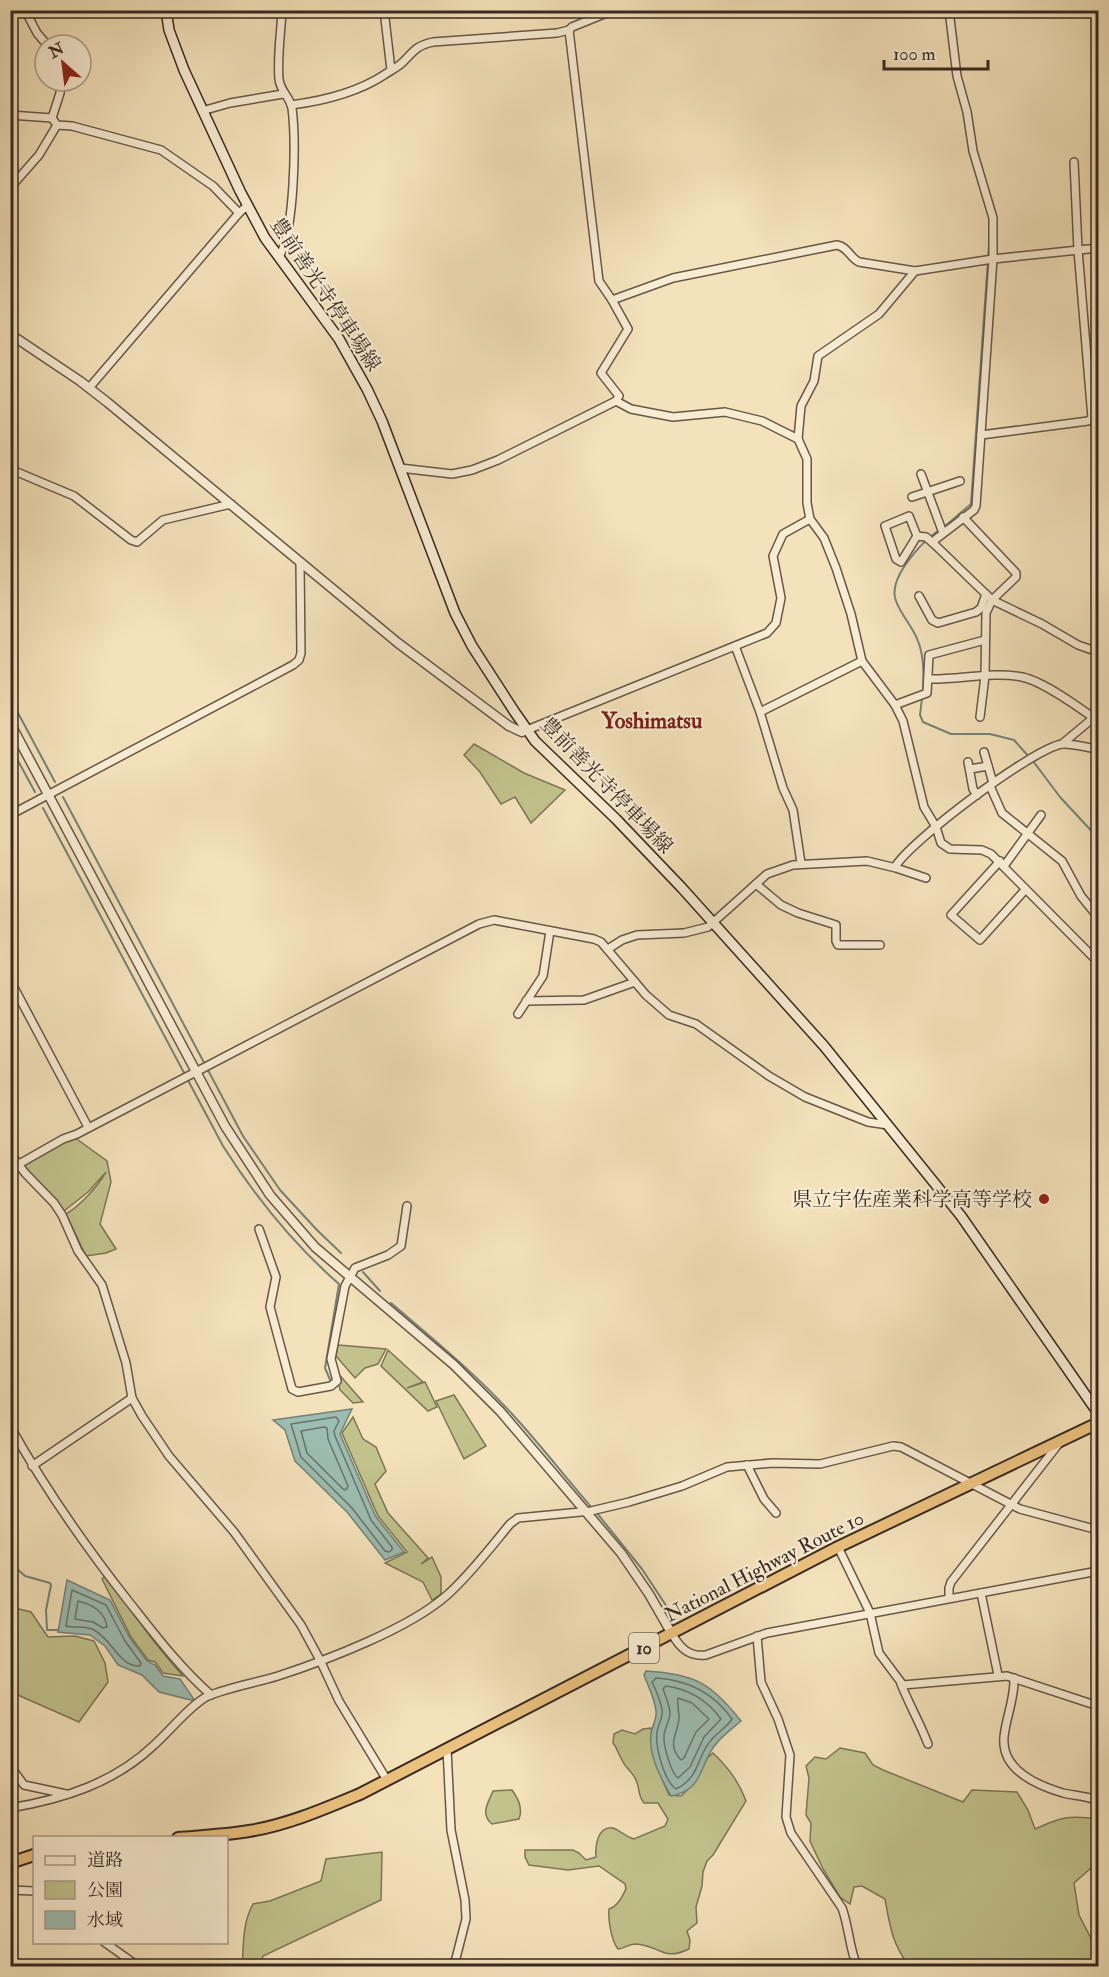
<svg xmlns="http://www.w3.org/2000/svg" width="1109" height="1977" viewBox="0 0 1109 1977" font-family="'IM FELL Double Pica','Noto Serif JP',serif">
<rect width="100%" height="100%" fill="#f4e2bb"/>
<filter id="stains"><feTurbulence type="fractalNoise" baseFrequency=".00333" numOctaves="4"/><feColorMatrix values="0 0 0 0 .2 0 0 0 0 .09 0 0 0 0 .02 0 0 0 .5 -.17"/></filter>
<radialGradient id="worn" r=".72"><stop offset=".6" stop-color="#630" stop-opacity="0"/><stop offset="1" stop-color="#630" stop-opacity=".3"/></radialGradient>
<g fill="#c1c28c" stroke="#7c7657" stroke-width="1.5">
<path d="M474,744L524,773L565,790L531,823L515,797L501,804L480,772L464,755Z"/>
<path d="M74,1137L107,1161L111,1182L100,1224L116,1249L106,1253L86,1256L66,1214C81,1205 97,1187 106,1172L88,1192L64,1211L56,1200L25,1170L23,1166L25,1162Z"/>
<path d="M338,1345L386,1349L378,1364L365,1368L355,1378L336,1356Z"/>
<path d="M388,1350L423,1382L407,1388L425,1382L437,1407L428,1411L381,1366Z"/>
<path d="M336,1371L363,1402L353,1403L340,1390Z"/>
<path d="M454,1395L486,1446L464,1459L436,1401Z"/>
<path d="M353,1417L363,1439L376,1447L386,1471L375,1484L388,1513L428,1558L421,1564L432,1557L441,1577V1594L432,1600L423,1582L385,1563L407,1552L378,1516L342,1433Z"/>
<path d="M109,1573C130,1611 154,1644 183,1676L163,1673L155,1662L148,1660L131,1637L102,1579Z"/>
<path d="M11,1607L31,1612L48,1637L75,1636L94,1641L105,1663L108,1682L79,1722L11,1692Z"/>
<path d="M651,1728L661,1777L669,1795L681,1796L692,1785L705,1760L713,1753C728,1767 739,1781 746,1801L713,1855L707,1861L703,1872L702,1886L696,1907L697,1923L687,1931L690,1940L689,1949C662,1962 661,1945 635,1944C628,1944 624,1949 618,1949C611,1940 608,1919 609,1909C618,1906 622,1897 626,1889L625,1884L599,1866L568,1870L529,1865L525,1857V1850H573L579,1853L586,1860L596,1857C595,1847 597,1826 613,1828C617,1829 627,1837 634,1839L665,1826L668,1819L658,1803H644C638,1796 640,1789 636,1780C633,1772 625,1768 622,1760C618,1754 618,1749 613,1743L614,1734L622,1730L635,1734L643,1729Z"/>
<path d="M840,1748L865,1753L873,1765L883,1770L963,1802L972,1790L1017,1792L1028,1810L1035,1829C1062,1817 1068,1815 1098,1819V1862L1074,1883L1079,1915L1098,1952V1966H909C892,1943 890,1927 885,1899L862,1886L854,1887L850,1904L840,1897L823,1869L810,1841L811,1823L806,1815L809,1778L806,1766L815,1757L826,1759Z"/>
<path d="M512,1790C518,1798 523,1809 519,1819L492,1824C480,1814 488,1803 493,1791Z"/>
<path d="M382,1852L381,1900L263,1956L259,1966H242C244,1944 242,1924 253,1904L270,1901L321,1881L326,1859Z"/>
</g>
<g fill="#9cbdb2" stroke="#748278" stroke-width="1.5">
<path d="M352,1409L340,1434L376,1517L404,1552L385,1560L347,1512L295,1461L285,1430L273,1420Z"/>
<path d="M67,1580L110,1600L130,1638L147,1661L155,1665L163,1676L180,1679L195,1701L159,1692L142,1675L118,1665L105,1646L90,1635L58,1632Z"/>
<path d="M646,1671C695,1674 711,1683 741,1721C733,1728 723,1735 716,1744C699,1763 705,1790 671,1796C661,1778 648,1755 651,1734C652,1726 657,1719 656,1711C655,1699 648,1686 644,1675Z"/>
</g>
<g fill="none" stroke-linecap="round" stroke-linejoin="round">
<g stroke="#6a736a" stroke-width="1.5">
<path d="M336,1417L339,1421L334,1431L335,1436L371,1520L392,1547V1550L389,1552L385,1551L352,1508L301,1457L291,1424Z"/>
<path d="M324,1427L327,1428L328,1439L348,1486L346,1490L343,1489L307,1453L301,1431Z"/>
<path d="M72,1590L106,1605L125,1641L141,1663L140,1666C119,1667 113,1640 94,1630C86,1626 75,1628 66,1626Z"/>
<path d="M78,1601C92,1604 105,1612 107,1627L103,1628L93,1622L75,1619Z"/>
<path d="M656,1678C688,1680 713,1692 732,1719C727,1727 718,1732 712,1739C696,1756 701,1777 676,1789C664,1781 655,1746 657,1732C658,1723 664,1718 662,1709C660,1700 656,1690 652,1682Z"/>
<path d="M666,1686C689,1689 707,1700 721,1719L704,1737L690,1767L678,1778C671,1773 663,1745 664,1735C665,1727 670,1721 670,1712C669,1704 666,1697 663,1689Z"/>
<path d="M678,1698L692,1703L709,1719L696,1732L684,1758L681,1760C666,1744 678,1734 679,1718C679,1711 677,1704 678,1698Z"/>
</g>
<g stroke="#748278" stroke-width="2">
<path d="M944,527L971,504L990,231"/>
<path d="M923,692C924,677 924,656 918,641C913,627 901,615 896,601C887,578 922,542 939,530"/>
<path d="M10,698L55,782"/>
<path d="M922,698L920,715L923,722L951,734H990L1014,740L1029,757"/>
<path d="M10,746L35,792"/>
<path d="M1033,761L1060,797L1098,838"/>
<path d="M63,797L243,1136L280,1190L317,1230L341,1253"/>
<path d="M43,808L223,1146C256,1198 293,1244 339,1284L325,1368L331,1382"/>
<path d="M363,1272L380,1291"/>
<path d="M391,1303C433,1339 475,1373 512,1414C540,1444 565,1477 592,1508"/>
<path d="M596,1512L642,1569L669,1610"/>
<path d="M10,1567L17,1569L25,1576L50,1583L51,1585L46,1610L47,1630H58"/>
</g>
<defs>
<g id="minor">
<path d="M25,10L37,33L47,45"/>
<path d="M384,10L391,70"/>
<path d="M949,10L957,76L967,112L973,151L993,218V259L976,506L974,510L936,539L933,543L992,600L1042,624L1078,645L1098,652"/>
<path d="M291,105C322,101 358,92 384,75C390,71 398,67 403,62C415,50 416,46 433,42L557,33L569,30L572,27L614,10"/>
<path d="M202,111L230,103L283,94"/>
<path d="M10,115L52,118"/>
<path d="M52,118L57,125L72,126L161,150L213,186L239,213"/>
<path d="M52,118L60,93L61,81"/>
<path d="M10,188L39,155L57,125"/>
<path d="M279,257C295,230 296,140 292,108C290,97 280,91 279,79C277,57 281,33 282,10"/>
<path d="M612,300L673,278L837,245C848,247 850,258 859,262L915,271"/>
<path d="M89,388L239,213L248,205"/>
<path d="M616,401L631,409L673,417L725,412L762,421L798,439L807,459V503L810,519L824,538L836,568L851,614L862,661L895,705L903,721L924,807L936,827L941,843L950,849L982,850L991,854L1098,962"/>
<path d="M981,435L1088,421L1092,418L1078,250L1074,162"/>
<path d="M798,439L801,406L814,381L818,356L879,314L915,271L993,259L1098,248"/>
<path d="M10,467L17,472L74,496L131,540L137,542L163,520L231,504"/>
<path d="M400,468L452,474L472,470L498,460L616,401L619,396L601,373L628,329L612,300L599,281L569,30"/>
<path d="M921,474L943,533"/>
<path d="M912,497L960,481"/>
<path d="M963,517L1016,573V577L992,600L986,613L985,676L980,717"/>
<path d="M917,536L909,516L885,526L896,559L901,562L917,536L926,537L933,543"/>
<path d="M919,596L932,620L938,623L976,612L981,608L986,594"/>
<path d="M735,646L760,712L783,788L793,810L801,863"/>
<path d="M928,679C959,680 992,671 1022,677C1043,681 1080,708 1098,721"/>
<path d="M895,705L927,693L929,655L985,640"/>
<path d="M760,712L862,661"/>
<path d="M527,730L767,633L776,623L781,598L773,556L783,534L810,519"/>
<path d="M1062,744L1098,714"/>
<path d="M984,752L993,783"/>
<path d="M968,762L973,789L977,795"/>
<path d="M970,769L988,766"/>
<path d="M990,786L1002,813L1062,861L1081,896L1098,917"/>
<path d="M10,815L293,665L299,660L301,653L300,563"/>
<path d="M1000,861L951,915L980,940L1025,890"/>
<path d="M1004,866L1041,815"/>
<path d="M895,867C910,841 1032,749 1062,744C1073,743 1087,748 1098,749"/>
<path d="M756,884L781,905L798,913L836,925V941L838,945H880"/>
<path d="M608,949L622,940L637,935L684,933L708,927L767,874L793,865L867,861L896,868L926,878"/>
<path d="M10,980L88,1127"/>
<path d="M526,1001L584,1000L635,982"/>
<path d="M518,1014L543,976L550,931"/>
<path d="M10,1153L25,1173L54,1203L62,1215L78,1251L102,1285L126,1363L132,1398L142,1416L169,1456L234,1532L301,1625L320,1660L339,1701L387,1780"/>
<path d="M19,1164L63,1139L77,1134L479,924L494,920L594,939L601,942L646,995L669,1015L696,1024L769,1076L805,1097L868,1122L888,1125"/>
<path d="M259,1229L276,1277L270,1307L292,1389L298,1392L331,1386L337,1381L331,1359L345,1286L355,1268L388,1255L401,1246L407,1206"/>
<path d="M10,1426C44,1487 83,1543 126,1598C153,1632 178,1666 211,1695"/>
<path d="M747,1465L764,1499L776,1513"/>
<path d="M32,1466L132,1398"/>
<path d="M838,1547L870,1613L879,1653L903,1685L1007,1676L1098,1706"/>
<path d="M981,1593L998,1675"/>
<path d="M949,1598V1588L951,1582L1060,1442"/>
<path d="M672,1634C680,1648 689,1657 706,1655L767,1633L1098,1571"/>
<path d="M757,1636L761,1682L778,1719L790,1755L786,1817L791,1833L842,1908C849,1927 849,1947 857,1966"/>
<path d="M1014,1678C1015,1698 1006,1717 1004,1737C1001,1770 1036,1785 1063,1793C1075,1796 1085,1795 1098,1801"/>
<path d="M901,1684C909,1704 920,1723 928,1744"/>
<path d="M447,1749L451,1830L465,1900L466,1919L454,1966"/>
<path d="M10,1766L24,1785L66,1794"/>
<path d="M10,1808C64,1799 114,1783 154,1745C169,1732 191,1704 208,1696C230,1687 255,1683 278,1676C327,1660 408,1629 446,1596C469,1576 491,1547 510,1524L518,1518L591,1511L629,1502L682,1486L727,1467L772,1463L820,1464L893,1446L901,1447L1020,1509L1098,1530"/>
<path d="M10,1890L34,1891"/>
<path d="M104,1942L138,1966"/>
</g>
<g id="tertiary">
<path d="M10,334L80,381L107,402L398,643L509,726L522,732L527,730"/>
<path d="M10,723L225,1126L270,1195L315,1247L454,1365L500,1411L621,1553L649,1594L672,1634"/>
</g>
<path id="secondary" d="M166,10L169,30L184,70L240,191L265,238L339,339L367,389L382,421L455,613L472,646L514,711L535,741L616,819L681,887L824,1046L961,1216L1098,1413"/>
<g id="trunk">
<path d="M178,1838C202,1836 225,1835 249,1831C287,1825 324,1809 360,1794L838,1547L1098,1423"/>
<path d="M10,1863L34,1855"/>
</g>
</defs>
<use href="#minor" stroke="#675748" stroke-width="10"/>
<use href="#tertiary" stroke="#675748" stroke-width="11"/>
<use href="#secondary" stroke="#382922" stroke-width="12"/>
<use href="#trunk" stroke="#382922" stroke-width="14"/>
<use href="#minor" stroke="#f8ecd3" stroke-width="7"/>
<use href="#tertiary" stroke="#f8ecd3" stroke-width="8"/>
<use href="#secondary" stroke="#f8ecd3" stroke-width="9"/>
<use href="#trunk" stroke="#eac17e" stroke-width="10"/>
</g>
<circle fill="#8f2418" stroke="#f8ecd3" stroke-width="2" cx="1044" cy="1199" r="6"/>
<g text-anchor="middle" stroke-width="4.5" stroke-linejoin="round" paint-order="stroke">
<rect fill="#f8ecd3" stroke="#726457" stroke-width="1.5" x="629" y="1633" width="30" height="30" rx="4.5"/>
<g font-size="18" font-weight="bold" fill="#382922">
<text x="644" y="1654">10</text>
</g>
<g font-size="20" fill="#382922" stroke="#f8ecd3">
<text transform="translate(326 294) rotate(56)" y="7">豊前善光寺停車場線</text>
<text transform="translate(607 785) rotate(46)" y="7">豊前善光寺停車場線</text>
<text transform="translate(764 1566) rotate(-27)" y="7">National Highway Route 10</text>
</g>
<g font-size="20" fill="#382922" stroke="#f8ecd3" text-anchor="end">
<text x="1032" y="1206">県立宇佐産業科学高等学校</text>
</g>
<g font-size="22" font-weight="bold" fill="#7a1f14" stroke="#f8ecd3">
<text x="652" y="728">Yoshimatsu</text>
</g>
</g>
<rect width="1109" height="1977" fill="none" stroke="#f4e2bb" stroke-width="36"/>
<rect x="12" y="12" width="1085" height="1953" fill="none" stroke="#382922" stroke-width="3"/>
<rect x="18" y="18" width="1073" height="1941" fill="none" stroke="#382922" stroke-width="1.5"/>
<rect x="33" y="1836" width="195" height="108" fill="#f8ecd3" stroke="#ab9e8c" stroke-width="1.5"/>
<rect x="45" y="1856" width="30" height="9" fill="#f8ecd3" stroke="#ab9e8c" stroke-width="1.5"/>
<text x="87" y="1866" font-size="18" fill="#382922">道路</text>
<rect x="45" y="1881" width="30" height="18" fill="#c1c28c" stroke="#ab9e8c" stroke-width="1.5"/>
<text x="87" y="1896" font-size="18" fill="#382922">公園</text>
<rect x="45" y="1911" width="30" height="18" fill="#9cbdb2" stroke="#ab9e8c" stroke-width="1.5"/>
<text x="87" y="1926" font-size="18" fill="#382922">水域</text>
<g transform="translate(63 63) rotate(332)"><circle r="28" fill="#f8ecd3" stroke="#ab9e8c" stroke-width="1.5"/>
<path d="M0-4.5L10 22L0 15L-10 22Z" fill="#8f2418"/>
<text y="-9" font-size="16" font-weight="bold" text-anchor="middle" fill="#382922">N</text>
</g>
<path d="M884 60v9h104v-9" fill="none" stroke="#382922" stroke-width="3"/>
<text x="893" y="60" font-size="18" fill="#382922" stroke="#f8ecd3" stroke-width="4.5" paint-order="stroke">100 m</text>
<rect width="100%" height="100%" filter="url(#stains)"/>
<rect width="100%" height="100%" fill="url(#worn)"/>
</svg>
